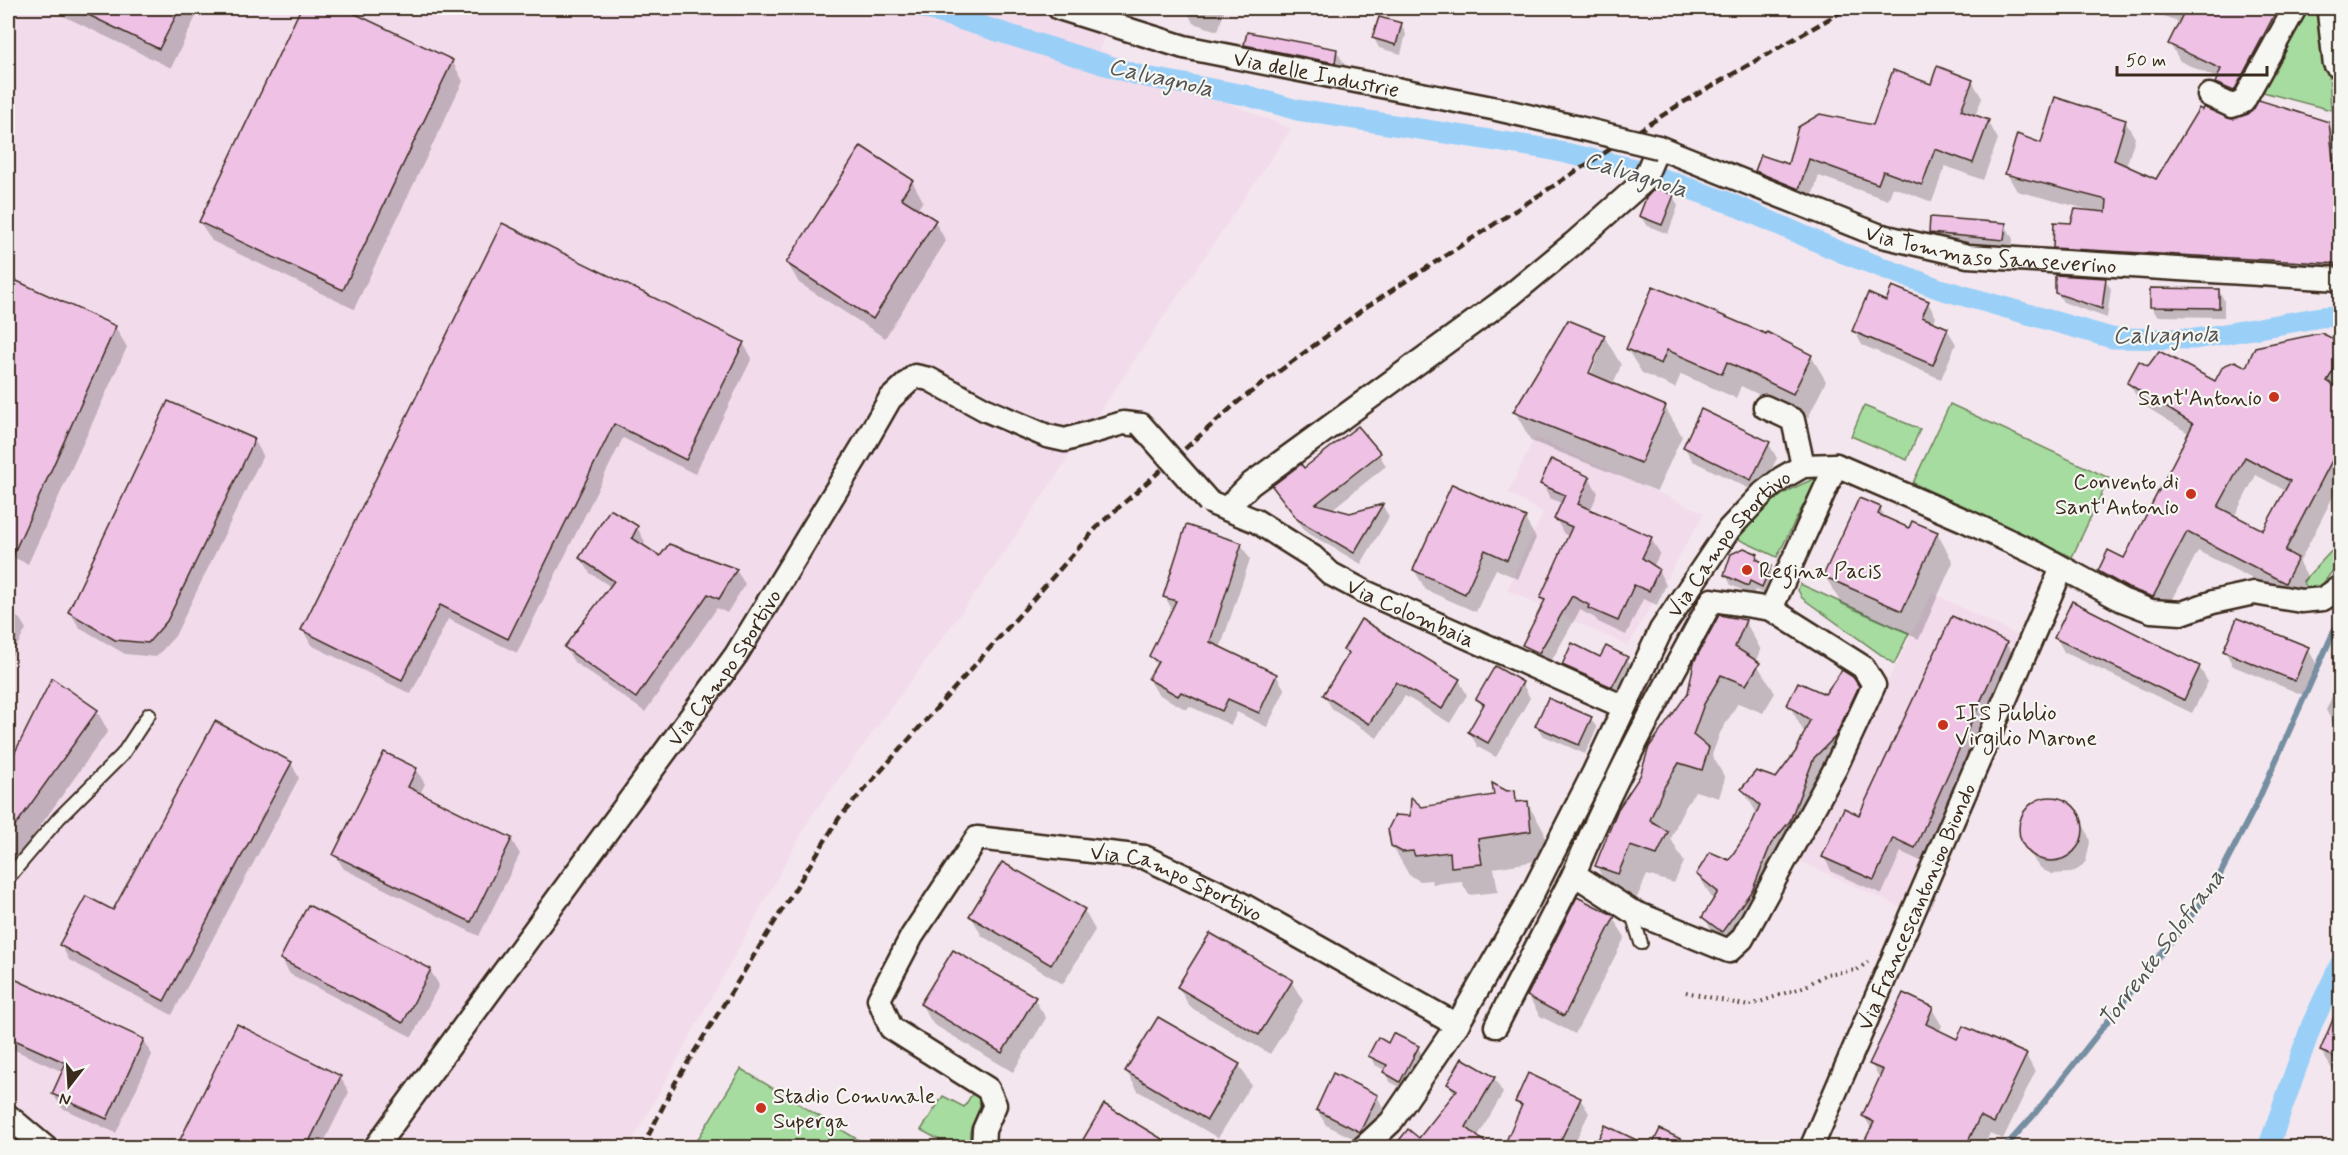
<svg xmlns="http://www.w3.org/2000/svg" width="2348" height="1155" viewBox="0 0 2348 1155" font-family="Mynerve,sans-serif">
<rect width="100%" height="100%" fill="#f4e6ee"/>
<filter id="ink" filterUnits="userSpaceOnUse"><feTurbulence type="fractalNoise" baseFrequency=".0167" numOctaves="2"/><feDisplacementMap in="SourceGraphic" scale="12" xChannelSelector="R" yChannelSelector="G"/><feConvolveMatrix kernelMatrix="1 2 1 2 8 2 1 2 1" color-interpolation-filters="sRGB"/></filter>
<g filter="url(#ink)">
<g fill="#f2dbeb">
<path d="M8,8H1119L1099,49L1291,129L993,569L812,815L629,1147H8Z"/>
<path d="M1535,437L1704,513L1628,646L1507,590L1543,513L1508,493Z"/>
<path d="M1932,593L2023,638L1907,910L1799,861Z"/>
</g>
<g fill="#a6dc9f" stroke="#70835e" stroke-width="1.5">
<path d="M2309,11L2320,16L2327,35L2331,110L2263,92L2298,25Z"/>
<path d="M1950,404L2109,478L2072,557L1913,483Z"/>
<path d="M1864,406L1920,429L1907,460L1851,436Z"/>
<path d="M1817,478L1777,557L1738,539C1760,508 1781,491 1817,478Z"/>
<path d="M2340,542V561L2322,585L2307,588L2303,581Z"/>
<path d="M1800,584L1909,633L1894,664L1802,598L1798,590Z"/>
<path d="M741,1069L870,1147H693Z"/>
<path d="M974,1091C989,1102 972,1119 970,1132C969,1138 970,1143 971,1147H952L921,1130L943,1096L964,1107Z"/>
</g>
<g fill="#0003" fill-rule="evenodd">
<path d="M47,8H200L171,68Z"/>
<path d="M303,8H339L452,61L463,81L354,309L212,241L200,222Z"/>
<path d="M1189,8H1225L1218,31L1193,23L1188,13Z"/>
<path d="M2146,8H2296L2243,108L2227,100L2216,83L2218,79L2180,61L2170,44L2180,23Z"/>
<path d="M1401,24L1406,34L1401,54L1379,48L1374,38Z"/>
<path d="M1246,45L1336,50L1345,65L1343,77L1255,60Z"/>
<path d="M1972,81L1982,98L1975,116L1988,121L1998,139L1983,180L1945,166L1932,202L1893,187L1888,200L1819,176L1809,205L1767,189L1757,171L1790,166Z"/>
<path d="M2203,112L2232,121L2328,123L2338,141L2340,165V280L2064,264L2055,247L2072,225L2094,211L2017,191L2007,174L2042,145L2125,121L2135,138L2126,167L2157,181Z"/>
<path d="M912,181L923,201L917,210L935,222L946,241L885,338L799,283L788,264Z"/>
<path d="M1673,196L1678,206L1668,234L1646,225L1640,215Z"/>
<path d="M2005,224L2013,239L2012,254L1939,247L1930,233Z"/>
<path d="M503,225L743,343L752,358L695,474L623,438L517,653L448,619L411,694L311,645L303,630Z"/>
<path d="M8,279L115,327L127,347L28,564L8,555Z"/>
<path d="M2105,280L2111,289L2107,318L2063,302L2057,292Z"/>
<path d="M1654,288L1811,356L1826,381L1808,418L1741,386L1736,398L1681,374L1675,388L1642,373L1627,349Z"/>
<path d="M2219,291L2224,300V317L2157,316L2151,306Z"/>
<path d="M1887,303H1928L1936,317L1933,324L1947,329L1956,344L1941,379L1862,345L1854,330Z"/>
<path d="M2321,334L2340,343V483L2299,563L2308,578L2296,601L2198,551L2164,616L2111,591L2099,571L2125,560L2190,434L2140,403L2129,383L2149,368L2215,383ZM2256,475L2286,491L2264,532L2234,517Z"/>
<path d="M1604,336L1621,365L1613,385L1665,407L1682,436L1657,491L1531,441L1515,412ZM1596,353H1599L1588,381L1585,380Z"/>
<path d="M254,440L263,455L175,636L156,657L125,654L79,627L70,612Z"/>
<path d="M1768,443L1777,458L1760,494L1693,461L1684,447Z"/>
<path d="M1379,454L1386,466L1331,510L1350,515L1383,506L1389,517L1361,564L1306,532L1274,486L1304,470Z"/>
<path d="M1589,478L1598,493L1590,511L1651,539L1660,553L1653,567L1658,570L1666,585L1657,605L1643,599L1626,635L1598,622L1595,618L1580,610L1548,667L1532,659L1524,645L1545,604L1542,598L1569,536L1564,534L1556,519L1563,504L1550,498L1542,483Z"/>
<path d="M1880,508L1886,519L1910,530L1937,533L1953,562L1919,639L1842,605L1825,576Z"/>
<path d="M1525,519L1536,538L1518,579L1496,569L1476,612L1426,590L1414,570Z"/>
<path d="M637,527L645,542L643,547L660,558L736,570L745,584L727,613L717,608L645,712L574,662L565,647L611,587L590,573L581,558Z"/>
<path d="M1241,544L1250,559L1220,649L1276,675L1285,690L1267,727L1237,712L1231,725L1189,706L1187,710L1158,694L1149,679L1157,667L1151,656L1173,611L1165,597Z"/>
<path d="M1757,555L1762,563L1770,567L1776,576L1767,595L1755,590L1753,595L1731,585L1726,575Z"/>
<path d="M8,612L20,619L26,629L9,661Z"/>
<path d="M1745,621L1761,650L1756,663L1775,693L1763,713L1738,703L1720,733L1712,755L1725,778L1719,798L1695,791L1680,816L1671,839L1684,862L1674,883L1647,875L1635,902L1613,895L1596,866Z"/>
<path d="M2056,637L2199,667L2208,682L2192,713L2064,652Z"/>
<path d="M2006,644L2015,658L1923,862L1901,852L1882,894L1832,872L1824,857L1860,817Z"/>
<path d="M2308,649L2316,663L2303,695L2233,666L2225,651Z"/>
<path d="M1345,650L1459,680L1467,695L1450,723L1405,696L1377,738L1333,710L1324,695L1349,657Z"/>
<path d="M1627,658L1635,673L1621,701L1573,680L1564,665L1600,659Z"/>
<path d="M1852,678L1874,716L1851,766L1830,788L1806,851L1787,873L1769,919L1739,960L1721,946L1704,917L1714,902L1698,874L1730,862L1750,831L1758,815L1743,790L1776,780L1797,752L1805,734L1789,705L1826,695Z"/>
<path d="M2340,679V736L2326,710Z"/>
<path d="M53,681L97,711L108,731L8,871V769Z"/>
<path d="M1522,683L1530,698L1496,757L1478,747L1469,732L1483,708L1478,699Z"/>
<path d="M1591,719L1597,728L1585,754L1542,735L1537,726Z"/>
<path d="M291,763L299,778L172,1015L69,960L61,945L114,912Z"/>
<path d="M416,769L425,784L420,794L511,839L520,854L479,936L344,869L335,855Z"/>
<path d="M1514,792L1520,803H1527L1544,831L1547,859L1494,868L1498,892L1469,895L1461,881L1433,884L1431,880L1420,881L1409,875L1392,845L1411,818L1422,808Z"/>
<path d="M2045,800L2064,802L2078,816L2087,832L2090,842L2086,861L2080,868L2071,873L2052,874L2043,870L2036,863L2022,838L2021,828L2023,818L2028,810Z"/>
<path d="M1084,910L1095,930L1063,984L982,936L971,916Z"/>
<path d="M1613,918L1625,937L1575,1034L1540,1016L1528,996Z"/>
<path d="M281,959L430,970L439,985L412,1037L290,974Z"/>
<path d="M11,980L143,1040L152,1055L116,1133L62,1108L53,1094L63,1072L8,1047V986Z"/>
<path d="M1291,981L1303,1001L1270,1054L1190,1007L1178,987Z"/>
<path d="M1034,999L1046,1018L1013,1072L933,1024L921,1004Z"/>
<path d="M1932,1009L1942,1026L1939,1032L1958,1041L2026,1055L2035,1072L2003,1139L1990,1133L1983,1148H1863L1872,1130L1864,1116L1881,1080L1871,1064Z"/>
<path d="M1158,1019L1239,1065L1251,1085L1218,1138L1138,1091L1126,1071Z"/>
<path d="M2333,1024L2340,1026V1072L2332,1069L2321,1051Z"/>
<path d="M1389,1045L1418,1047L1423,1057L1406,1090L1390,1082L1385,1070L1375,1065L1370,1056Z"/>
<path d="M340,1077L349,1092L321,1148H178Z"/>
<path d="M1494,1078L1503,1093L1477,1138L1419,1140L1455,1095L1449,1084Z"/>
<path d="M1377,1096L1385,1111L1369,1146L1326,1125L1317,1110Z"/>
<path d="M1580,1099L1589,1113L1572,1148H1505L1522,1110L1517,1102Z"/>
</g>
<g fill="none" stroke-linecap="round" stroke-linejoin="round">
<path stroke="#748ea1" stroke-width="6" d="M2004,1148L2033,1116L2213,888L2256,805L2334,631"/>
<g stroke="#9ad0f8" stroke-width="21">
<path d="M924,8L1141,76L1245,95L1297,110L1548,149L1635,169L1727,202L1843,253L1940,289L2112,338L2195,339L2321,317L2340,316"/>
<path d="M2268,1148L2312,1024L2340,965"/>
</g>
</g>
<g fill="#eec1e5" stroke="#3b2a1e" stroke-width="1.5" fill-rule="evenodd">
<path d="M74,8H180L159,49Z"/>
<path d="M301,8H343L453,60L343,290L199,222Z"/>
<path d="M2186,8H2278L2234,91L2215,83L2221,69L2168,44Z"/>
<path d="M1379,17L1402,23L1396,45L1372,38Z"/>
<path d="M1247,32L1337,49L1335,63L1244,45Z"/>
<path d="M1937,66L1973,80L1961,110L1989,120L1973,163L1935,149L1922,185L1883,171L1878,184L1809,159L1799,189L1755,171L1761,155L1788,164L1798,127L1820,114L1873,125L1893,70L1931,84Z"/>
<path d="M2055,97L2126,120L2114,160L2156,179L2199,108L2202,110L2203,107L2232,119L2248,114L2259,100L2329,122L2340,227V264L2053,248L2054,222L2071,223L2075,209L2106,212L2107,200L2005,174L2017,134L2041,143Z"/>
<path d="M861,146L913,180L901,198L936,220L873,319L786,263Z"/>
<path d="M1655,188L1674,195L1662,225L1639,216L1646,198Z"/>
<path d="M1930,217L2006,223L2004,240L1929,233Z"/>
<path d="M502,223L744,342L686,460L614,424L508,639L440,605L402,680L301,630Z"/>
<path d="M2055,275L2106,278L2102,309L2055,293Z"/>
<path d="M8,277L116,326L8,566Z"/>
<path d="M1653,286L1766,334L1767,332L1812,355L1793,394L1727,362L1722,374L1667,350L1661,364L1626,349Z"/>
<path d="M1892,286L1929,301L1922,317L1948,328L1933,365L1852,331L1868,293L1886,301Z"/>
<path d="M2150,288L2219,289V308L2150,307Z"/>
<path d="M1568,320L1605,335L1589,373L1666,406L1641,463L1513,412Z"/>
<path d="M2321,333L2340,342V360L2327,381L2340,389V445L2285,551L2298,558L2285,583L2187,532L2153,597L2128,588L2098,571L2108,550L2124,558L2193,424L2127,383L2139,361L2148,366L2159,351L2215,381L2223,366L2235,361L2246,367L2255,347ZM2245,457L2290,481L2263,530L2218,507Z"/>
<path d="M168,401L255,439L167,621L148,643L115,640L68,612Z"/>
<path d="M1701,409L1770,442L1751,480L1683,447Z"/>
<path d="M1358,426L1381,453L1316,504L1350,513L1383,504L1354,553L1298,520L1272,486L1301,464L1304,468Z"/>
<path d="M1551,459L1590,477L1578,504L1652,537L1642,558L1659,569L1649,591L1634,585L1618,621L1588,608L1589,605L1572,596L1539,653L1522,645L1545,600L1540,598L1572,527L1554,519L1565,495L1540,484Z"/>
<path d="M1452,484L1526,517L1507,560L1485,550L1465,594L1413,570Z"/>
<path d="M1859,498L1881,507L1878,514L1909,528L1912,521L1938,532L1902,611L1823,576Z"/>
<path d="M610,509L638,526L632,538L660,556L669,544L737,569L719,599L708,594L636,698L564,647L614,581L579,558Z"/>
<path d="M1186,525L1242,543L1210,642L1277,674L1259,713L1228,699L1222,711L1181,692L1178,696L1148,679L1158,662L1149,656L1176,601L1163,597Z"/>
<path d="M1744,548L1758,554L1756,559L1771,566L1762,587L1750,581L1748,586L1724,575L1731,554Z"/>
<path d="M2072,601L2200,666L2184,700L2054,638Z"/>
<path d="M1719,615L1746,620L1735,647L1760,663L1746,685L1721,675L1704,704L1693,735L1709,748L1702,770L1679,763L1664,787L1650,820L1668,832L1657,855L1630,846L1618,874L1595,866L1618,809L1640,776L1649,747L1688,693L1694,662Z"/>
<path d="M1952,616L2007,642L1915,848L1893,838L1874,880L1822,857L1844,808L1859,815Z"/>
<path d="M2237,618L2309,647L2295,681L2223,651Z"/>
<path d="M1361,619L1460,679L1442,709L1396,682L1369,724L1323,695L1349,653L1343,650Z"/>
<path d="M1572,643L1600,657L1606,646L1628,657L1612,687L1562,665Z"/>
<path d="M1495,666L1523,682L1488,743L1468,732L1484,704L1476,699Z"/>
<path d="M1842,670L1853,677L1859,686L1835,737L1814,758L1790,821L1771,844L1753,889L1722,932L1702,917L1718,892L1696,874L1710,852L1729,860L1749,830L1760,805L1741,789L1756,771L1776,778L1796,751L1810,720L1787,705L1798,682L1825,694Z"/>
<path d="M52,678L98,710L8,836V766Z"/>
<path d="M1548,698L1592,717L1579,745L1535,726Z"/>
<path d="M215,721L292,762L164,1001L59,945L86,896L113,910Z"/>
<path d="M384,752L417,768L408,787L512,838L471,922L333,855Z"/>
<path d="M1492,783L1507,791L1515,790L1516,802L1528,801L1531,831L1478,839L1482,864L1451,867L1450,852L1415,856L1413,851L1402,852L1391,846L1388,829L1395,815L1410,816L1411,797L1422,807L1494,795Z"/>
<circle cx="2051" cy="829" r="32"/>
<path d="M1002,862L1085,909L1051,965L969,916Z"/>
<path d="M1577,897L1615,916L1564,1016L1527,996Z"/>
<path d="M308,905L431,969L403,1023L280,959Z"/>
<path d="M1210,933L1293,980L1259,1035L1177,987Z"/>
<path d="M953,950L1036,997L1002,1053L920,1004Z"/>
<path d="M8,976L144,1039L107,1119L52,1094L66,1063L8,1037Z"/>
<path d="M1903,993L1933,1007L1926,1024L1957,1039L1963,1026L2027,1054L1994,1123L1980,1116L1965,1148H1861L1874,1122L1862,1116L1883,1070L1869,1064Z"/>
<path d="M2340,1002V1059L2320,1051Z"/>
<path d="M1158,1017L1240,1064L1207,1120L1125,1071Z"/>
<path d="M237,1024L341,1076L306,1148H176Z"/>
<path d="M1393,1033L1419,1046L1400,1082L1383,1072L1387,1065L1368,1056L1378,1037L1388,1043Z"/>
<path d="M1462,1058L1495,1077L1466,1127L1492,1148H1393L1408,1129L1419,1138L1457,1090L1447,1084Z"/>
<path d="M1333,1073L1378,1095L1360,1132L1316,1110Z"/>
<path d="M1528,1073L1581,1098L1557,1148H1503L1522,1105L1515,1102Z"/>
<path d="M1104,1104L1177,1148H1078Z"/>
<path d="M1605,1125L1651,1147L1660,1129L1699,1148H1594Z"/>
</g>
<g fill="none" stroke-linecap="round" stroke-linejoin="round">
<defs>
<g id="service">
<path d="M8,878L59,818L122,755L149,714"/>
<path d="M1631,911L1641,943"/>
</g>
<g id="minor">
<path id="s1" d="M1059,8L1184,47L1497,109L1575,127"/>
<path d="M2209,95L2232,106L2243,102L2295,8"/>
<path d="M1765,407L1793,420L1803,466"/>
<path id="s2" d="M1214,504L1256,521L1313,557L1331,574L1363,591L1624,707"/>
<path id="s3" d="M1226,509L1251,484L1511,295L1574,243L1643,182L1658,147L1878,235L1968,256L2340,279"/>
<path d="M1712,600L1771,609L1863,667L1874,685L1835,769L1742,939L1729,951L1631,911L1574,874C1613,780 1664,689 1712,600Z"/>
<path d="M1771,609L1836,465"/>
<path d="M1496,1026L1574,874"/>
<path d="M8,1116L46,1148"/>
<path id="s4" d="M1812,1146L2062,568"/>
<path id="s5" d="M375,1148L736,655L863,446L890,399L915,376L929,379L986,410L1047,436L1065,440L1123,423L1141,425"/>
<path id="s6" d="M983,1148L984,1130L995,1105L988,1089L891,1028L879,999L912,936L977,838L1144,857L1234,900L1457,1025"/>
<path id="s7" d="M1363,1148L1391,1122L1457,1025L1528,902L1594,772L1661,630L1729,529L1763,493L1782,478L1803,466L1836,465L1964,520L2039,555L2122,600L2151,611L2182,613L2213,602L2254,593L2301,601L2323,599L2340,587"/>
</g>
<path id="secondary" d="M2334,8L2340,61"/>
</defs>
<use href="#service" stroke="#3b2a1e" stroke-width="16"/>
<use href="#minor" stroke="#3b2a1e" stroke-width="27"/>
<use href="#secondary" stroke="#3b2a1e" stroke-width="38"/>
<path stroke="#3b2a1e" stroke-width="4" stroke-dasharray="1.5 4.5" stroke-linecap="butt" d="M1686,992L1748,1006L1806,986L1826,974L1857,970L1869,961"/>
<use href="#service" stroke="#f6f6f2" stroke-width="12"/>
<use href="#minor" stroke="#f6f6f2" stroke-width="22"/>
<use href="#secondary" stroke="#f6f6f2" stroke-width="33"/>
<path stroke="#3b2a1e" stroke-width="4.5" stroke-dasharray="9 4.5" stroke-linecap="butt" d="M642,1148L675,1083L839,818L1100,524L1239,401L1366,307L1677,106L1848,8"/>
<defs>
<g id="minor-bridge">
<path d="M1575,127L1658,147"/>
<path d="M1141,425L1209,502"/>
</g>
</defs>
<use href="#minor-bridge" stroke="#3b2a1e" stroke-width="27" stroke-linecap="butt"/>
<use href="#minor-bridge" stroke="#f6f6f2" stroke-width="22"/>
</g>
</g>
<g fill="#c8321e" stroke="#f6f6f2" stroke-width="2">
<circle cx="2274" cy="397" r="6"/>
<circle cx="2191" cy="494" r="6"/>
<circle cx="1747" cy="570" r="6"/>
<circle cx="1943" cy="725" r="6"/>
<circle cx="761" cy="1108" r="6"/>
</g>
<g text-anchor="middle" stroke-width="4.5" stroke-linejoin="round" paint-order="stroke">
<g font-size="22" fill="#3b2a1e" stroke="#f6f6f2">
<text dy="8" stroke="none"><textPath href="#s1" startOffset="266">Via delle Industrie</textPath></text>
<text dy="8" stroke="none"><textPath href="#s3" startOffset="920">Via Tommaso Sanseverino</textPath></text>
<text dy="8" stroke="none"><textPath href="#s7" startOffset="711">Via Campo Sportivo</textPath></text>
<text dy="8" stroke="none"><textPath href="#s2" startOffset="226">Via Colombaia</textPath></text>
<text dy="8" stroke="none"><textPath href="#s5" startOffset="594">Via Campo Sportivo</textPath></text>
<text dy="8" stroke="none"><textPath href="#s6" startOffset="604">Via Campo Sportivo</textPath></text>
<text dy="8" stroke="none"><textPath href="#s4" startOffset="261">Via Francescantonioo Biondo</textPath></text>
</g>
<g font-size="22" fill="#3b2a1e" stroke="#f6f6f2" text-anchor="start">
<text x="2262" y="405" text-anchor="end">Sant'Antonio</text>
<text x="2179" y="489" text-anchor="end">Convento di<tspan x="2179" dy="25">Sant'Antonio</tspan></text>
<text x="1759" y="578">Regina Pacis</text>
<text x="1955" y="720">IIS Publio<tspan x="1955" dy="25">Virgilio Marone</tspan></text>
<text x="773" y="1103">Stadio Comunale<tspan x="773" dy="25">Superga</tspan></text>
</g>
<g font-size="24" font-style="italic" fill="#535454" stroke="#f6f6f2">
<text transform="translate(1161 77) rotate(13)" y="8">Calvagnola</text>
<text transform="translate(1636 174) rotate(17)" y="8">Calvagnola</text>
<text transform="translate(2166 334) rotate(-1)" y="8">Calvagnola</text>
<text transform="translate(2161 948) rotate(-53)" y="8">Torrente Solofrana</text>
</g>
</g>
<rect width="2348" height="1155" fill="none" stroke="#f6f6f2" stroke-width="30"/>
<rect x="15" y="15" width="2318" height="1125" fill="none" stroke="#3b2a1e" stroke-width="2" filter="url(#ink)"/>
<g transform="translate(69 1086) rotate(197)" stroke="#f6f6f2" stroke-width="4.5" paint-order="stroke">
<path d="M0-4.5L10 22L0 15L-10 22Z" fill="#3b2a1e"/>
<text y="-9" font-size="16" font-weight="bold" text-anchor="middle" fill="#3b2a1e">N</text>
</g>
<path d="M2117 66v9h150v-9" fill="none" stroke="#3b2a1e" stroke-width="3"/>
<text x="2126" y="66" font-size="18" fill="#3b2a1e" stroke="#f6f6f2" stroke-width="4.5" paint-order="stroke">50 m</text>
</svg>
